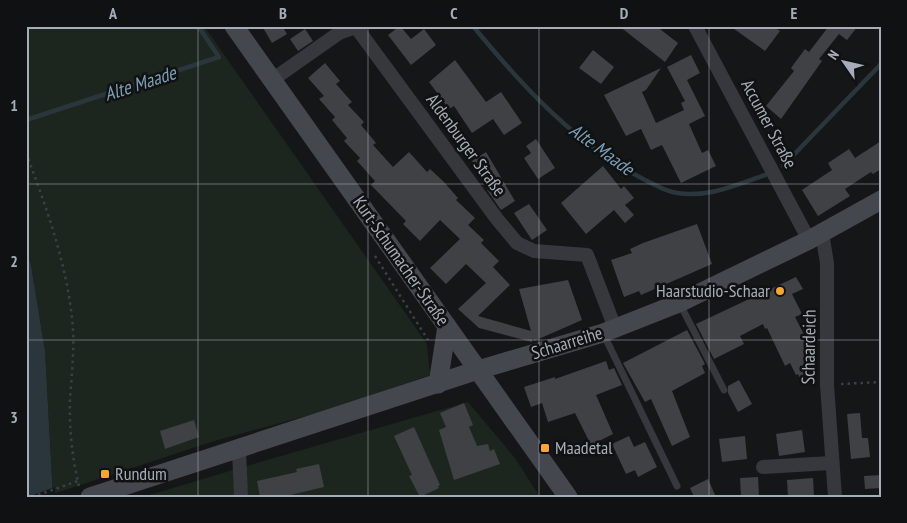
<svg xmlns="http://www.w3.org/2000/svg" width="907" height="523" viewBox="0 0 907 523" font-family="'PT Sans Narrow',sans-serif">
<rect width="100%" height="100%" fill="#151617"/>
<g fill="#1d261e">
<path d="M26,26H204L427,344L430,375L332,409L214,441L53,494L45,351L31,265L26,251Z"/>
<path d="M468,402L515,458L540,497H245L243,467Z"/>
<path d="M233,470L235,497H143Z"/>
</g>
<path fill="#2b353c" d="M26,251L31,265L45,351L53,497H26Z"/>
<path fill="#151617" d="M55,487V497H28Z"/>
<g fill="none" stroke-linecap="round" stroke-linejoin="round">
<g stroke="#2b353c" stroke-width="4.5">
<path d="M473,26C522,86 578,147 649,182C657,186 667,192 677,193C708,198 736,185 765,175"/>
<path d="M26,120L219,57L198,26"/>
<path d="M783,166L881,64"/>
</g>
</g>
<g fill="#3f4145">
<path d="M262,26H282L287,34L272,43Z"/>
<path d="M400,26L411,39L424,29L436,45L411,65L388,35Z"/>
<path d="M619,26H656L678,43L665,62Z"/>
<path d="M730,26H772L780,31L765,51Z"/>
<path d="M829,26H858L847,40L839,34L819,59L822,61L781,119L766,106L794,71L791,68L805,49L809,52Z"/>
<path d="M305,29L313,41L298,51L290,39Z"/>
<path d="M593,50L614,67L601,84L579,68Z"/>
<path d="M691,55L700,73L687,80L705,116L689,124L702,153L708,150L716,166L681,183L662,145L651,150L641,129L626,136L604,95L661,68L646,90L642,92L656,123L684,110L681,103L685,101L667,67Z"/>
<path d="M455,60L486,102L501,92L522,123L504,135L493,119L472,133L454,106L449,109L429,82Z"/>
<path d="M325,63L340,81L336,84L352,102L348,105L364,122L361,125L376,143L373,145L393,167L409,152L427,172L430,169L443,181L458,198L456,200L475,218L468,225L484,240L481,243L499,261L493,267L510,285L478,316L531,331L519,289L568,280L582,320L534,341L533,338L532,342L479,328L458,309L486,283L466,264L446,284L430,268L460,239L440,220L420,241L403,224L406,221L371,185L375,181L357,161L360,158L344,141L347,138L332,120L335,117L319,99L324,96L308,78Z"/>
<path d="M536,139L555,168L538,179L524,158L531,153L526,146Z"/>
<path d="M881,141V169L873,174L871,172L845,189L850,196L818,216L802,190L832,170L828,163L849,149L855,158Z"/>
<path d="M486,152L515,201L501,210L487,190L489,189L472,161Z"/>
<path d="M603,166L621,189L624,186L634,198L625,205L634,215L625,223L614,210L586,234L561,203Z"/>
<path d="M529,204L547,230L532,240L514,213Z"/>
<path d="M697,224L712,264L641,295L639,291L624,297L611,260L632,253L630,249L643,243Z"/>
<path d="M796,277L803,289L792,294L802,314L795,317L812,350L807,352L814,367L811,368L813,371L800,378L798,374L796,375L790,363L785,366L767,328L765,329L763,324L740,336L744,344L714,359L696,324Z"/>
<path d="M687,330L705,364L702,366L705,373L672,391L690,437L672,446L651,399L645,402L623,363Z"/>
<path d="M606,361L609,370L614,368L622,385L596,395L613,434L591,445L575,413L548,422L542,403L531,407L524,387L555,377V379Z"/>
<path d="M739,380L752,404L738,412L728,393V386Z"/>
<path d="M464,403L473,425L469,427L477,446L488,444L490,451L494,449L500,464L454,480L439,430L446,427L440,413Z"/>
<path d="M860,413L862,438H868L870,457L851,459L847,414Z"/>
<path d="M194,420L199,437L165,449L160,431Z"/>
<path d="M414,427L440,485L438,486L439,488L420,497L409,476L412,475L394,436Z"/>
<path d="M802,430L805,452L779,456L776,434Z"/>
<path d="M629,436L634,447L645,442L657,467L638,477L635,470L626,474L612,444Z"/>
<path d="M745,436L747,459L722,462L719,439Z"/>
<path d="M319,464L324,487L282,497H260L257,481L297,472L296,469Z"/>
<path d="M881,475V488L865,489L864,476Z"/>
<path d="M758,477L759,497H741L740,478Z"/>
<path d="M813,478L814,497H788L787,480Z"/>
<path d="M708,479L716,497H694L690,488Z"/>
</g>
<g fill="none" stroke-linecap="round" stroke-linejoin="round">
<g stroke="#3c3f44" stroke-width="2.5" stroke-dasharray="2.5 4" stroke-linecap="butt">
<path d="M26,153C46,206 66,262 72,318C75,346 72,371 70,398C69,427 72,458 79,486"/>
<path d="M375,256L428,340"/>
<path d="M841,384L881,382"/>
<path d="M32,497L78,481"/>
</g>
<g stroke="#36383d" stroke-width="7">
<path d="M680,304L724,390"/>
<path d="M603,333L677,486"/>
</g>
<g stroke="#36383d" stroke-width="14">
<path d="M695,26L809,240"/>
<path d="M272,80L339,33L356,27L497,219L517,243L534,251L587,255L615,328"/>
<path d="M822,233L827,263V385L835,497"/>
<path d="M239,450L241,497"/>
<path d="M763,467L831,463"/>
</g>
<g stroke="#44474d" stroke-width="19">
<path d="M234,26L568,497"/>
<path d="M438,384L447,326"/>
<path d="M90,497L478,370L603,333L679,303L809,240L881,200"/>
</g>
</g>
<path fill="none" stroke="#a7adb8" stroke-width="1" stroke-opacity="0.55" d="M198,26V497M368,26V497M539,26V497M709,26V497M26,184H881M26,340H881"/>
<g fill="#f7a72e" stroke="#101112" stroke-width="2">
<circle cx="780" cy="291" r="5"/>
<rect x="540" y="443" width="10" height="10" rx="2.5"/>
<rect x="100" y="469" width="10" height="10" rx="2.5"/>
</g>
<g text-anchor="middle" stroke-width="5" stroke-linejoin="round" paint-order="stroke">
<g font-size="18" fill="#a7adb8" stroke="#101112">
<text transform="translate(769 124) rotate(62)" y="6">Accumer Straße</text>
<text transform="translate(466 145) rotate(54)" y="6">Aldenburger Straße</text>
<text transform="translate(401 261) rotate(55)" y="6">Kurt-Schumacher-Straße</text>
<text transform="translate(567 343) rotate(-17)" y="6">Schaarreihe</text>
<text transform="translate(809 347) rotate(-89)" y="6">Schaardeich</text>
</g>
<g font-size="18" fill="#a7adb8" stroke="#101112" text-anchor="start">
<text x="770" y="297" text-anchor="end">Haarstudio-Schaar</text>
<text x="555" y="454">Maadetal</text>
<text x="115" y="480">Rundum</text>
</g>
<g font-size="19" font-style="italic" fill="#7d9eb4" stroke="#101112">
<text transform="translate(140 83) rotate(-18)" y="7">Alte Maade</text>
<text transform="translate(602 149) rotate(36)" y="7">Alte Maade</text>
</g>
</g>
<rect width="907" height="523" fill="none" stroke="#101112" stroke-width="55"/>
<g transform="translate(844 62) rotate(304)" stroke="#101112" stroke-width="4" paint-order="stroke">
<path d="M0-4L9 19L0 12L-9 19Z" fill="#a7adb8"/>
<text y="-8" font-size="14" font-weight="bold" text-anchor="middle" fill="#a7adb8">N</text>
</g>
<rect x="28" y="28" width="852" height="468" fill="none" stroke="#a7adb8" stroke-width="2"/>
<g font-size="16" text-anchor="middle" font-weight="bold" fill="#a7adb8">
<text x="113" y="19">A</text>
<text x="283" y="19">B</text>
<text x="454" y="19">C</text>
<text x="624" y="19">D</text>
<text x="794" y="19">E</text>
<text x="14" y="111">1</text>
<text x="14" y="267">2</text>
<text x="14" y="423">3</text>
</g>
</svg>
